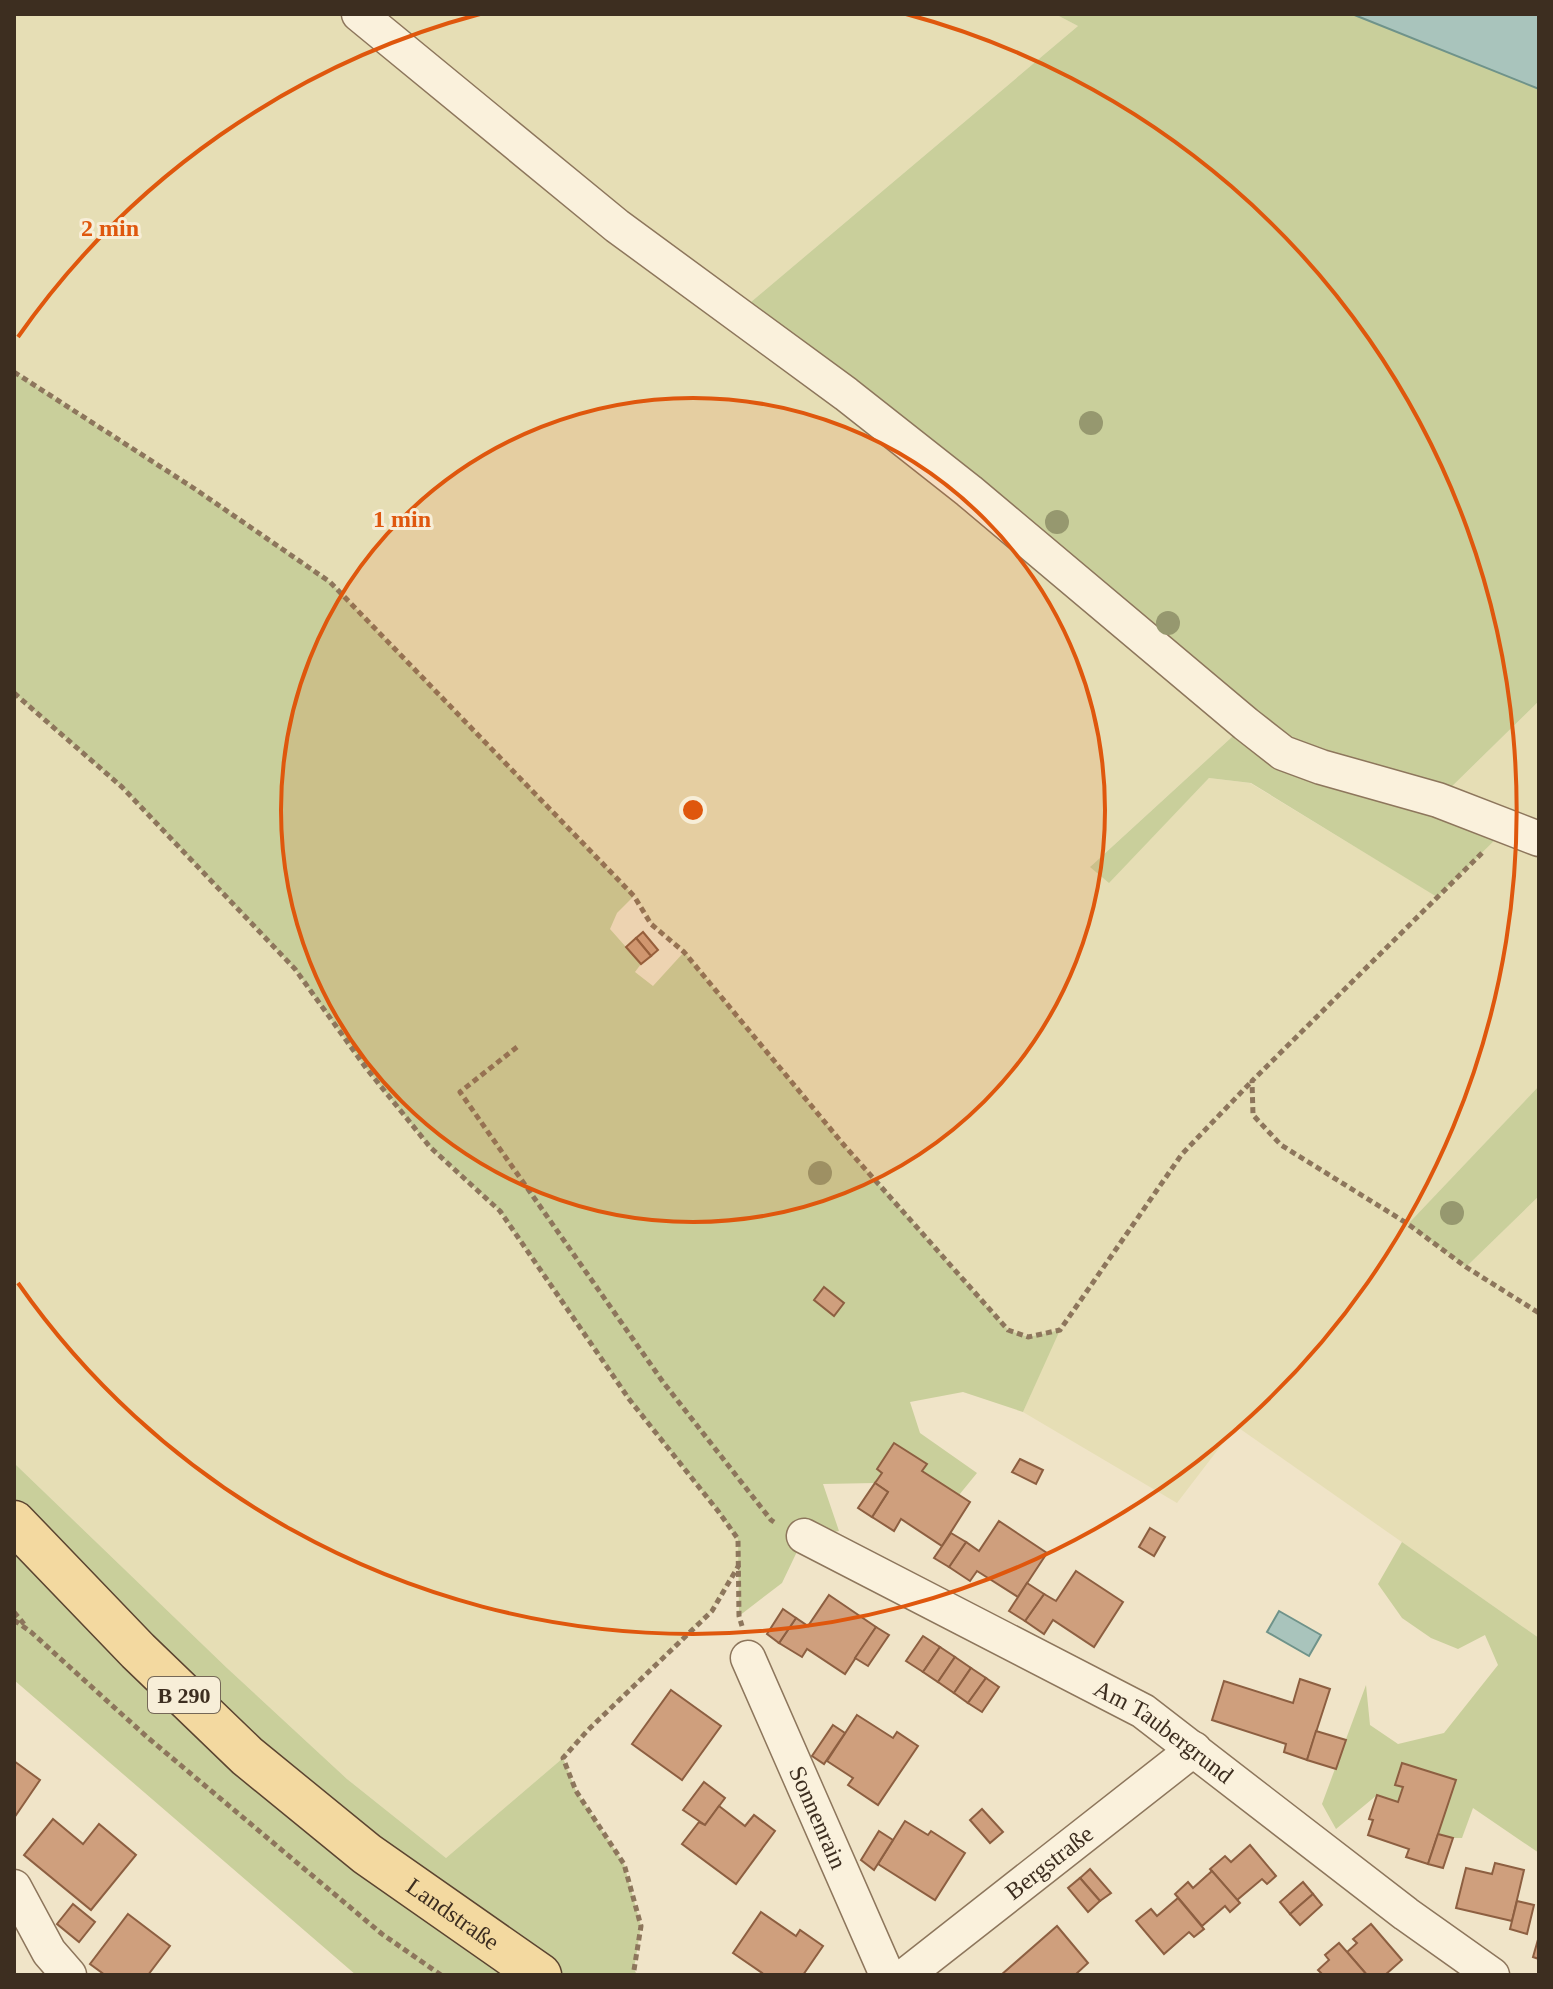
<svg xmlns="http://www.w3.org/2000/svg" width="1553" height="1989" viewBox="0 0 1553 1989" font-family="'Times New Roman',serif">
<rect width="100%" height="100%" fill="#f0e4c8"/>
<g fill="#e6deb5">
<path d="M14,14H1055L1078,26L738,313L1246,724L1091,866L1109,882L1209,778L1250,783L1438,897V800L1539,701V1086L1408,1224L1466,1267L1539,1196V1638L1236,1426L1177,1503L1023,1412L1059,1330L1028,1337L1008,1330L843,1144L684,952L651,924L634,896L195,489L14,372Z"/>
<path d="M14,693L122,787L295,969L366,1068L430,1147L500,1211L629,1399L718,1511L738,1539L739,1565L712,1611L588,1730L563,1758L446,1858L347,1779L227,1668L14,1463Z"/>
</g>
<g fill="#c9cf9b">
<path d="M1055,14H1352L1539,89V701L1438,800L1508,827L1437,897L1251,783L1209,778L1109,883L1090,867L1245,725L738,313L1078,26Z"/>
<path d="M14,372L195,489L330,582L634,896L617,913L610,929L641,964L635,972L653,986L684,952L843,1144L1008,1330L1028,1337L1060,1330L1023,1412L963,1392L910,1402L920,1433L977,1473L959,1495L922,1471L926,1464L894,1443L877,1469L882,1473L875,1483L823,1484L839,1531L804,1537L782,1583L739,1616L738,1539L718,1511L629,1399L500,1211L430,1147L366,1068L295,969L122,787L14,693Z"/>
<path d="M1539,1086V1196L1466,1267L1408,1224Z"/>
<path d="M14,1463L227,1668L347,1779L446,1858L563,1758L576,1791L624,1864L641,1926L634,1969L637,1975H356L14,1680Z"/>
<path d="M1402,1542L1539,1638V1853L1473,1808L1462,1838H1453L1438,1834L1455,1780L1403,1763L1395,1784L1403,1787L1398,1802L1377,1795L1336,1829L1322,1804L1366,1685L1370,1725L1398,1744L1444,1733L1498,1665L1485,1635L1458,1649L1431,1638L1402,1618L1378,1584Z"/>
</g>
<g fill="#a9c4bc" stroke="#6f938a" stroke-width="2">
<path d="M1352,14L1539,15V89Z"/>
<path d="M1279,1611L1321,1635L1309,1656L1267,1632Z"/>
</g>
<g fill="#cf9f7d" stroke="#8d5f41" stroke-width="2">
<path d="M643,932L658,950L651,956L636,938Z"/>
<path d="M636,938L651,956L641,964L626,947Z"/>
<path d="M824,1287L844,1303L834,1316L814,1300Z"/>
<path d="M894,1443L927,1464L922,1471L970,1502L942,1546L901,1519L894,1531L872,1517L888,1492L875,1483L882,1473L877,1469Z"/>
<path d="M1020,1459L1043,1470L1036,1484L1012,1472Z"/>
<path d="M875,1483L888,1492L872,1517L858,1508Z"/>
<path d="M999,1521L1047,1553L1018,1597L977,1571L970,1581L949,1567L966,1542L979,1551Z"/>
<path d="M1150,1528L1165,1537L1154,1556L1139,1547Z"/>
<path d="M951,1533L966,1542L949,1567L934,1558Z"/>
<path d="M1076,1571L1123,1602L1094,1647L1053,1620L1044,1634L1025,1621L1044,1594L1056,1601Z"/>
<path d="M1027,1583L1044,1594L1025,1621L1009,1611Z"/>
<path d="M829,1595L876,1627L845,1674L807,1649L802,1657L779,1643L796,1618L808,1626Z"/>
<path d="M783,1609L796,1618L779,1643L767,1634Z"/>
<path d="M876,1627L889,1635L868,1666L855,1658Z"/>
<path d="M923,1636L940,1647L923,1672L906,1661Z"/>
<path d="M940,1647L955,1657L938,1682L923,1672Z"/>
<path d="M955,1657L971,1668L954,1693L938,1682Z"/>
<path d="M971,1668L986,1678L968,1703L954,1693Z"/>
<path d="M986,1678L999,1687L982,1712L968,1703Z"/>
<path d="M1300,1679L1330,1689L1307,1760L1284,1752L1286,1744L1212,1720L1224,1681L1293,1703Z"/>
<path d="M671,1690L721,1726L682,1780L632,1744Z"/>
<path d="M857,1715L893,1738L897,1732L918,1746L878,1805L848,1785L853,1778L827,1761Z"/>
<path d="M833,1725L845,1733L824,1764L812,1756Z"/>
<path d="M1316,1731L1346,1740L1336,1769L1307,1760Z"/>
<path d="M14,1761L40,1780L14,1818Z"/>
<path d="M1402,1763L1456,1780L1428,1864L1406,1857L1409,1849L1368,1835L1373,1820L1369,1819L1377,1795L1398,1802L1403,1787L1395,1785Z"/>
<path d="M704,1782L725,1798L705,1825L683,1810Z"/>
<path d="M719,1806L745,1826L754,1815L775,1831L736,1884L682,1844L699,1822L705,1825Z"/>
<path d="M982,1809L1003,1832L990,1843L970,1820Z"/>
<path d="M53,1819L83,1844L99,1824L136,1855L91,1910L24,1855Z"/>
<path d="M905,1821L928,1835L931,1831L965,1853L935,1900L878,1864Z"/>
<path d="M879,1831L893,1840L874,1870L861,1860Z"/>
<path d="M1438,1834L1453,1838L1443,1868L1428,1864Z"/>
<path d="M1250,1845L1276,1876L1267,1884L1262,1879L1237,1900L1210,1869L1225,1856L1231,1862Z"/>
<path d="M1495,1863L1524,1870L1512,1921L1456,1908L1466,1868L1492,1874Z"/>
<path d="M1090,1869L1111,1893L1100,1901L1080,1878Z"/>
<path d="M1212,1871L1240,1903L1230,1912L1225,1906L1202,1926L1175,1894L1188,1882L1193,1888Z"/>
<path d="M1080,1878L1100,1901L1088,1912L1068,1888Z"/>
<path d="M1303,1882L1313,1894L1290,1914L1280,1902Z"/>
<path d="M1313,1894L1322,1905L1300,1925L1290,1914Z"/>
<path d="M1178,1898L1204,1929L1194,1937L1189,1932L1164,1954L1136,1921L1151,1909L1157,1916Z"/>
<path d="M1517,1901L1534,1905L1527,1934L1510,1929Z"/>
<path d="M73,1904L95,1922L79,1942L57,1924Z"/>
<path d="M761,1912L796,1936L800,1930L823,1946L803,1975H765L733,1953Z"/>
<path d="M128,1914L170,1946L148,1975H105L90,1964Z"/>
<path d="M1371,1924L1402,1960L1385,1975H1367L1347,1952L1357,1943L1353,1939Z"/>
<path d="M1057,1926L1088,1963L1075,1975H1001Z"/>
<path d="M1539,1936V1959L1533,1957Z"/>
<path d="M1339,1943L1347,1952L1367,1975H1323L1318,1970L1329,1960L1325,1955Z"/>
</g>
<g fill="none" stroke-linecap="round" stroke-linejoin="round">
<defs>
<g id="minor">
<path d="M359,14L617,226L846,394L969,491L1246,724L1283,753L1321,767L1438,800L1539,839"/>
<path id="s1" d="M804,1536L1143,1711L1406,1914L1492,1975"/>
<path id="s2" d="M748,1658L887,1975"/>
<path d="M14,1887L49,1952L69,1975"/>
<path id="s3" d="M906,1975L1194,1749"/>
</g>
<g id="major">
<path id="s4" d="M14,1522L138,1651L247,1756L367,1854L540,1975"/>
</g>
</defs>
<use href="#minor" stroke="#8d765c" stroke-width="37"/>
<use href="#major" stroke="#5b4430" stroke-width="45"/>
<g stroke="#8d765c" stroke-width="5" stroke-dasharray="6 4" stroke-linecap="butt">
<path d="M14,372L195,489L330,582L634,896L651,924L684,952L843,1144L1008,1330L1028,1337L1060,1330L1182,1154L1252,1081"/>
<path d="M14,693L122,787L295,969L366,1068L430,1147L500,1211L629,1399L718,1511L738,1539L739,1616L742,1626"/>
<path d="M1482,853L1252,1081L1253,1115L1281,1145L1408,1224L1466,1267L1539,1313"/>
<path d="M517,1047L460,1092L663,1382L771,1520L774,1522"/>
<path d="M14,1612L24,1624"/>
<path d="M14,1620L31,1632L147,1737L382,1934L441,1975"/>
<path d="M634,1970L641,1926L624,1864L576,1791L563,1758L588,1730L712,1611L739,1565"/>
</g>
<use href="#minor" stroke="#faf1dc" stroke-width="34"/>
<use href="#major" stroke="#f3d9a0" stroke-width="42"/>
</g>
<g fill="#96986f">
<circle cx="1091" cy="423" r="12"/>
<circle cx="1057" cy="522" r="12"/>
<circle cx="1168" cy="623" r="12"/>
<circle cx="820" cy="1173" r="12"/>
<circle cx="1452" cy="1213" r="12"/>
</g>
<circle cx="693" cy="810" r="412" fill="#df570d" fill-opacity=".12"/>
<g fill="none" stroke="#df570d" stroke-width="4">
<circle cx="693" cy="810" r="412"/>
<path d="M18 337A824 824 0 0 1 480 14M906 14A824 824 0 1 1 18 1283"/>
</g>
<g text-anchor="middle" stroke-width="6" stroke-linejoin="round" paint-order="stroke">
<rect fill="#f7eed8" stroke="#756857" stroke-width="2" x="148" y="1677" width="72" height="36" rx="6"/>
<g font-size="22" font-weight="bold" fill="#3d2e20">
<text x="184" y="1703">B 290</text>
</g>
<g font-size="24" fill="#3d2e20" stroke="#f7eed8">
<text dy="8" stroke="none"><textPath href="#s1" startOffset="410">Am Taubergrund</textPath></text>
<text dy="8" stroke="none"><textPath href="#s2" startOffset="174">Sonnenrain</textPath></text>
<text dy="8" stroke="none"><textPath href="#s3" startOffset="182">Bergstraße</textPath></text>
<text dy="8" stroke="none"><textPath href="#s4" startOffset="590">Landstraße</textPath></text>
</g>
</g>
<circle cx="693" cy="810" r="12" fill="#df570d" stroke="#f7eed8" stroke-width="4"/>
<g font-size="24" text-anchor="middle" font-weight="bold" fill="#df570d" stroke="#f7eed8" stroke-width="6" stroke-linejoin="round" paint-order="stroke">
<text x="110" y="236">2 min</text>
<text x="402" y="527">1 min</text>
</g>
<rect width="1553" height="1989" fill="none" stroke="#3d2e20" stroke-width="32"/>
</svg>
